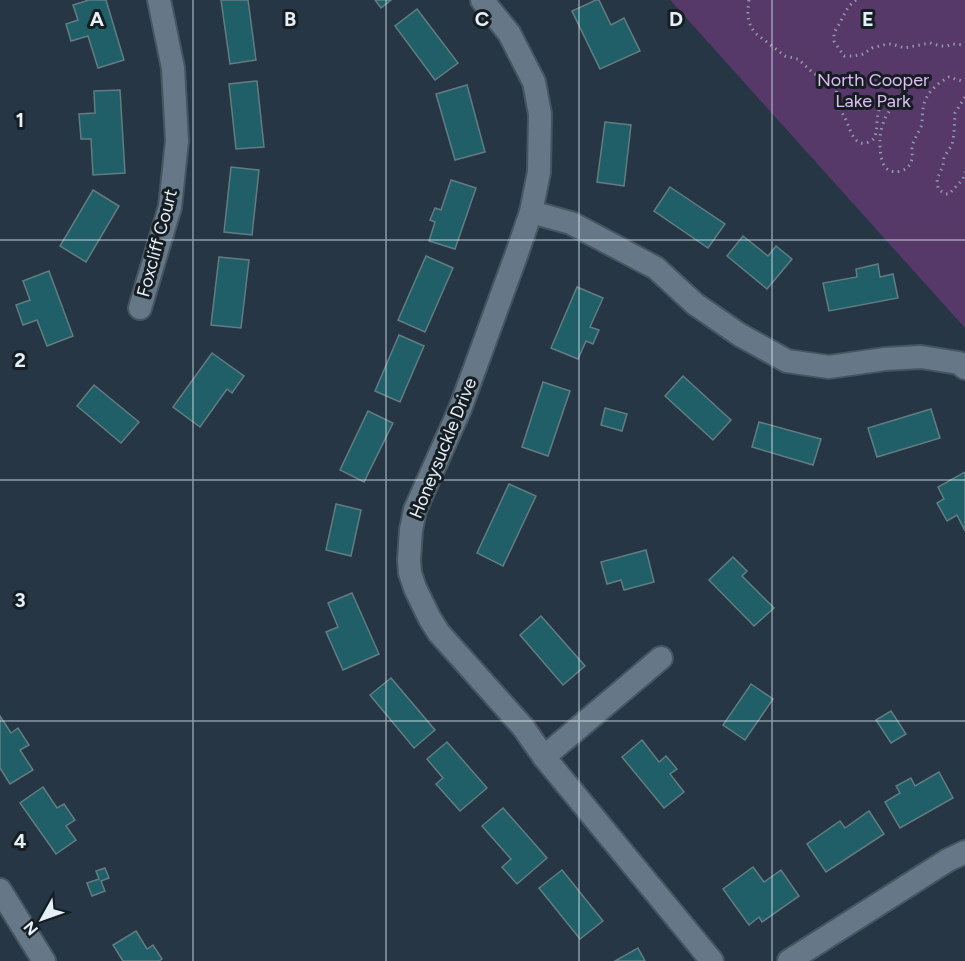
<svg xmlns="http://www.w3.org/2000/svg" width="965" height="961" viewBox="0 0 965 961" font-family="Figtree,sans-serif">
<rect width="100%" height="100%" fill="#263644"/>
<path fill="#563869" d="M670,0H965V328Z"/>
<g fill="#205e68" stroke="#627d82" stroke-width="1.5">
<path d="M89,0H106L124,60L98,68L88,36L71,41L66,24L78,20L73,5Z"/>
<path d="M221,0H248L256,60L230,64Z"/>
<path d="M375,0H391L381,8Z"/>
<path d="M596,0H599L611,25L624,18L640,51L600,69L572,11Z"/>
<path d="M417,9L458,63L435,80L395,26Z"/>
<path d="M257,81L264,147L236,149L229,84Z"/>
<path d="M467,85L485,152L455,160L436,94Z"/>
<path d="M120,90L125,173L93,175L91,139H81L79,114L95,113L94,91Z"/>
<path d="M605,122L631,125L624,186L597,182Z"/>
<path d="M231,167L259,170L252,235L224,232Z"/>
<path d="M451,180L476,188L455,249L429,241L435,222L430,220L435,208L441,210Z"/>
<path d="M670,187L725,224L708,248L654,211Z"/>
<path d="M93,190L119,206L86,262L60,246Z"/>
<path d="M743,236L768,256L776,246L792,259L767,289L727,256Z"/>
<path d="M426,256L453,268L425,332L398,320Z"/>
<path d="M219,257L249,260L241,328L211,325Z"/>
<path d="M878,264L880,277L893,274L898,298L829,311L823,283L857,277L856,269Z"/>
<path d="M49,271L73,336L47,346L37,320L23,325L16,305L30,300L23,281Z"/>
<path d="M577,287L603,298L590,327L599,330L593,344L586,341L578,359L551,348Z"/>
<path d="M399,335L424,346L400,402L375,391Z"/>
<path d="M212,353L244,376L232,393L227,389L200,427L173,407Z"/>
<path d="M683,376L731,420L713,440L665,396Z"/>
<path d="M543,382L570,391L548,456L522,447Z"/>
<path d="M94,385L139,422L121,443L77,406Z"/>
<path d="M605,408L627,414L622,431L601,425Z"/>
<path d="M931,409L940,438L877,457L868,428Z"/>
<path d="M368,411L393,423L364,482L340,470Z"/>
<path d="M759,422L821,439L813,465L752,447Z"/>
<path d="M965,472V531L957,515L947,521L937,503L944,499L938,487Z"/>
<path d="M509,484L536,496L503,566L477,553Z"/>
<path d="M336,504L361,510L351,556L326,550Z"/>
<path d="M646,550L654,582L624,590L621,580L607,584L601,562Z"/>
<path d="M733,557L747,571L742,576L774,608L754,626L709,580Z"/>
<path d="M352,593L379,654L343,670L326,632L338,627L328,603Z"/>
<path d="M541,616L585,666L563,685L520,635Z"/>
<path d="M391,678L435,730L414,748L370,695Z"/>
<path d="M751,684L773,699L745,740L723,725Z"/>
<path d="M891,711L906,734L891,743L876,720Z"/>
<path d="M0,716L11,733L18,728L29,745L20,750L33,770L10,784L0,768Z"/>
<path d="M642,740L659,762L666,756L677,769L670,774L684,792L664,808L622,757Z"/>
<path d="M447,742L487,788L460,811L436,784L443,778L427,759Z"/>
<path d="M939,772L953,798L900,828L885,802L900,793L896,786L911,778L915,786Z"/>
<path d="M43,787L57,808L64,804L75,820L66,826L76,840L56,854L20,803Z"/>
<path d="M503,808L547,858L517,884L502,867L511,859L482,826Z"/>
<path d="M869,811L884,834L826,872L807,844L840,821L845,828Z"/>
<path d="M753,867L764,882L781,870L799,896L762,922L759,917L749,925L723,889Z"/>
<path d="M105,868L109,878L101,881L105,891L92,896L87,883L99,879L96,871Z"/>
<path d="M562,870L603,921L580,939L539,888Z"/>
<path d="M136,931L147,949L153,945L162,959L159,961H123L113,945Z"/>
<path d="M638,948L645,961H615Z"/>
</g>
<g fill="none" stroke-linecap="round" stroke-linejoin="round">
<defs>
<g id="minor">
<path d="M482,0L509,33L534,82L540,114L539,172L531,212L517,253L460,409L415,510L411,530L409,560L410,573L415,588L430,619L439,633L523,727L544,757L712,961"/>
<path d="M531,212L571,223L656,268L695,304L740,335L787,361L829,367L885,359L921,357L959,363L965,368"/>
<path d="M140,308L170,207L177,141L173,68L159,0"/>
<path d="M544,757L661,658"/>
<path d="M0,890L44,961"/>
<path d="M789,961L948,860L965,852"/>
</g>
</defs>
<use href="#minor" stroke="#465560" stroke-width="26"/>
<g stroke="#8e9ba6" stroke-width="3" stroke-dasharray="1.5 4.5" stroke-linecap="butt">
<path d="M749,0C747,13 747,22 755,33L785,56L798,59L812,72L815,74L826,75L839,81C837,86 836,93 836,99C837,106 841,111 844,116C850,126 853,151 871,141C882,134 871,110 887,98L894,100C893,107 890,110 886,116C883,123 880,131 880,139C880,153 880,176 901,171C905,170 910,166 911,162C913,158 912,153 912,148C913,140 918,134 921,127C923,119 922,111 924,104C927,92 939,82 949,77L965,82"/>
<path d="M856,0C844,8 843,21 834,32V41L844,56H854L863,54L872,48L887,44H892L904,48L930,43L941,46H947L952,44L965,45"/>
<path d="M965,97L955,113L954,134L952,145L944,157L943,166L937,179L938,188L941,191L946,194H949L963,179L965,172"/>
</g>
<use href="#minor" stroke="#667887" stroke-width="22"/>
</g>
<path fill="none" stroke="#e6f0f9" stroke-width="1.5" stroke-opacity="0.55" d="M193,0V961M386,0V961M579,0V961M772,0V961M0,240H965M0,480H965M0,721H965"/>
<g text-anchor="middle" stroke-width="6" stroke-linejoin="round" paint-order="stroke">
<g font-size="18" fill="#dfbef4" stroke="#161d23">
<text x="873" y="86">North Cooper<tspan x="873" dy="21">Lake Park</tspan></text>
</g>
<g font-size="18" fill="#e6f0f9" stroke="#161d23">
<text transform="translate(157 243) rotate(-75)" y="6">Foxcliff Court</text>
<text transform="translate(443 448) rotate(-68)" y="6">Honeysuckle Drive</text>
</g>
</g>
<g font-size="20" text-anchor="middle" font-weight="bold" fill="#e6f0f9" stroke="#161d23" stroke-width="6" stroke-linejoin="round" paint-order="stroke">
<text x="97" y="26">A</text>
<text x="290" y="26">B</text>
<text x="482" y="26">C</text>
<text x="676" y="26">D</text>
<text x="868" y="26">E</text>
<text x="20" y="127">1</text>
<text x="20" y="367">2</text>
<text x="20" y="607">3</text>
<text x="20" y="848">4</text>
</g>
<g transform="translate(42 919) rotate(230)" stroke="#161d23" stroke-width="4.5" paint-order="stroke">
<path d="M0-4.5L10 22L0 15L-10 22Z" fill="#e6f0f9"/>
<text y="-9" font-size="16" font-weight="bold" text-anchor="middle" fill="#e6f0f9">N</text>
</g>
</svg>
